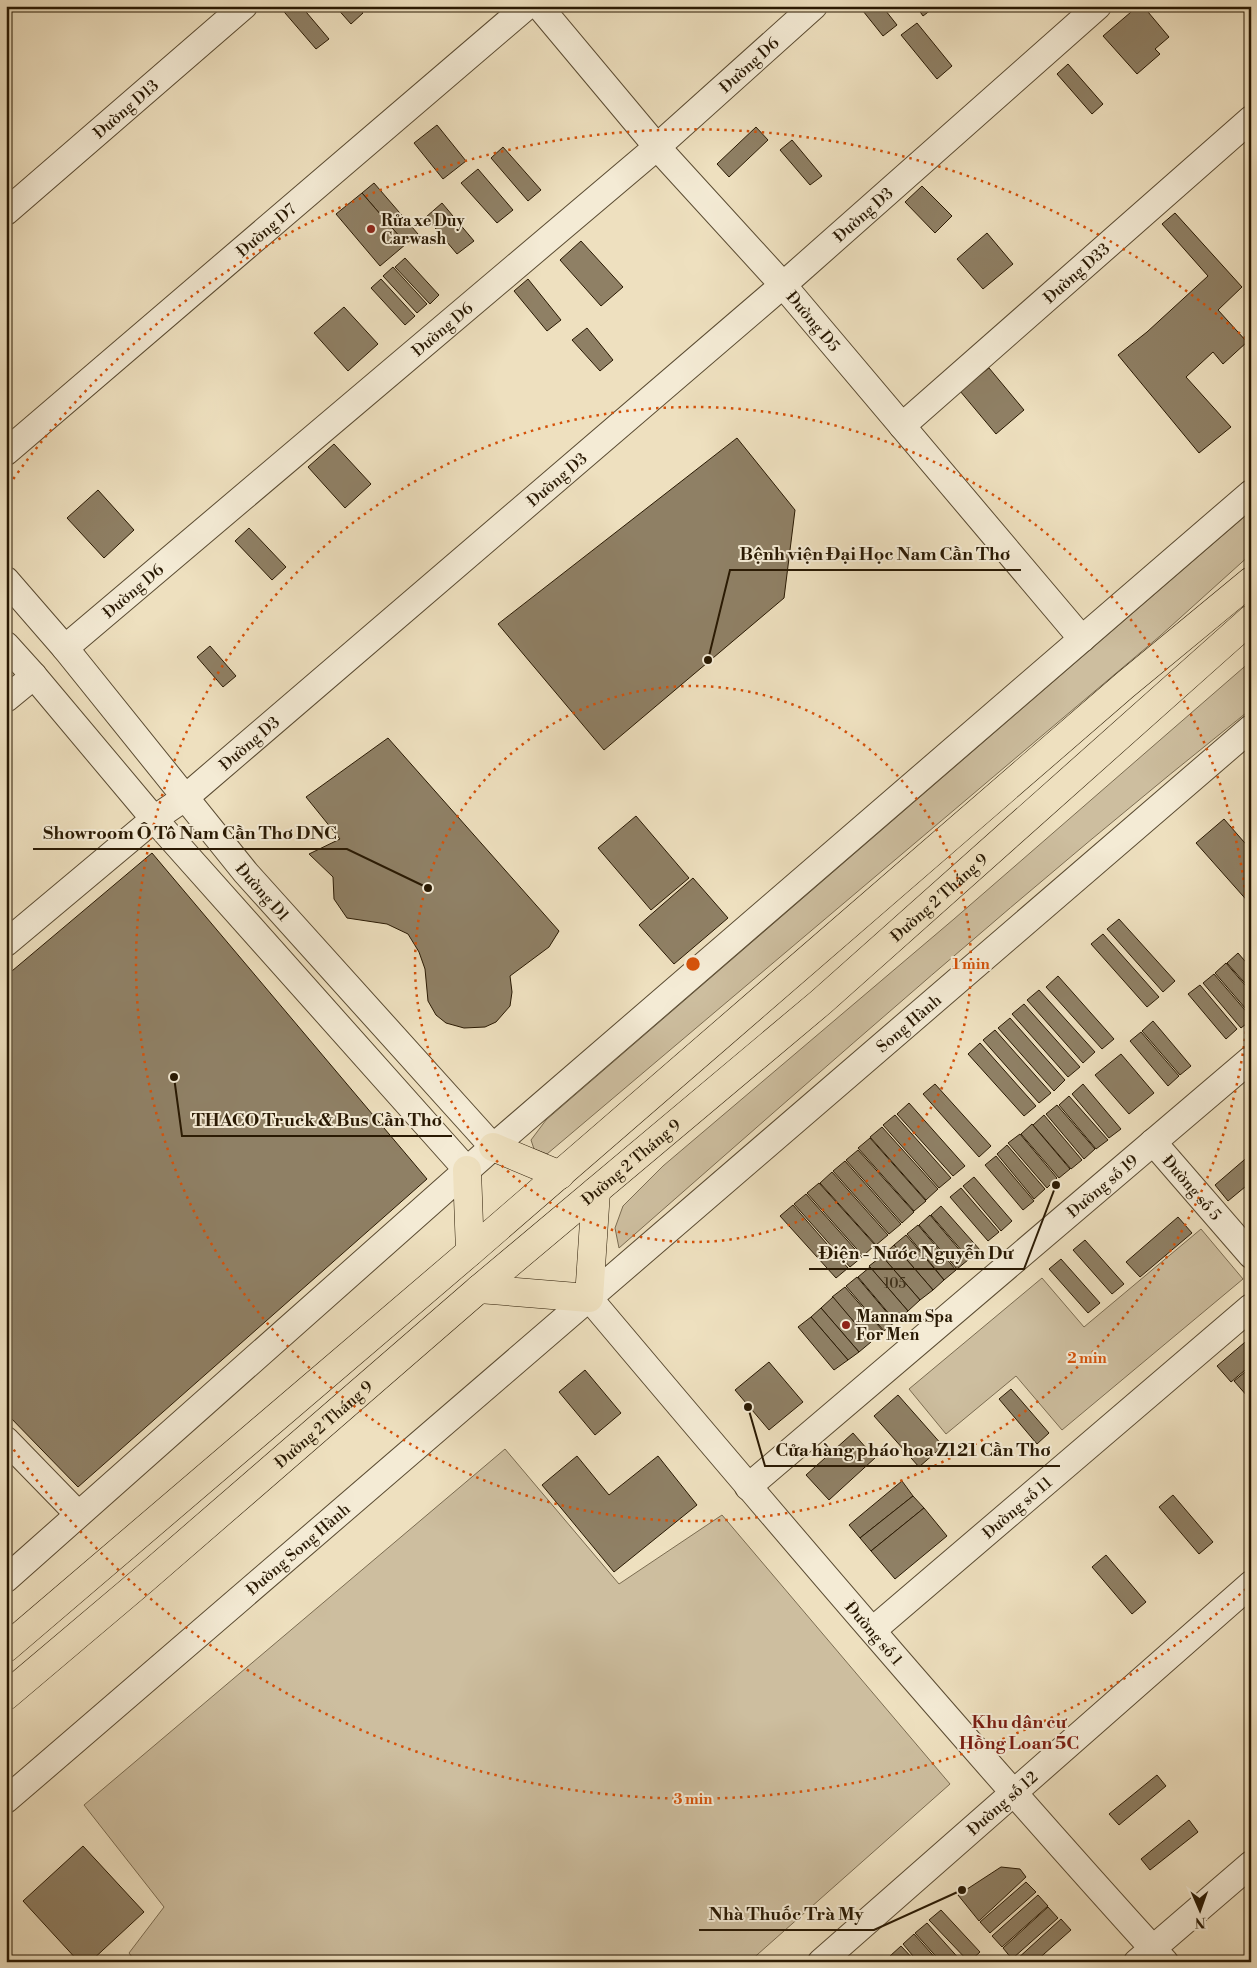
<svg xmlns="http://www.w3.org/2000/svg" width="1257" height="1968" viewBox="0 0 1257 1968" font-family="'Libre Bodoni',serif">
<rect width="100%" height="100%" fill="#eee0bf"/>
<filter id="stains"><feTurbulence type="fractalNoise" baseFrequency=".004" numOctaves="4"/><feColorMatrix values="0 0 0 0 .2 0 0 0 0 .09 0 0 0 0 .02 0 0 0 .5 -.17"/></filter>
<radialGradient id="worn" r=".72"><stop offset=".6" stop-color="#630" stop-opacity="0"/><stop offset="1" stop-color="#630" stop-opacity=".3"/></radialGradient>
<g fill="#cdbe9f" stroke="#7b6c51">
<path d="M1251,511V554L1160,636L547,1154L534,1149L531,1140L546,1120Z"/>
<path d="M1251,661V709C1034,882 827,1066 619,1248L615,1228L623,1206L663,1166L954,919Z"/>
<path d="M1201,1229L1243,1279L1062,1430L1016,1376L946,1434L909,1389L1042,1278L1084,1327Z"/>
<path d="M505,1449L619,1584L722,1515L950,1784L749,1962H136L129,1953L164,1907L84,1805Z"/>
</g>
<g fill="#8f8065" stroke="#291903">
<path d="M279,6H301L329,39L316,49Z"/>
<path d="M335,6H357L363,13L351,24Z"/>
<path d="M859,6H882L897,25L883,36Z"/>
<path d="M916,6H936L923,16Z"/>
<path d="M1138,6H1143L1169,37L1155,49L1160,54L1137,74L1103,36Z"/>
<path d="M917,23L952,66L937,79L901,35Z"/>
<path d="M1068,64L1103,104L1092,114L1057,74Z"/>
<path d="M437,125L466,161L443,179L414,143Z"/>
<path d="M756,127L768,140L729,177L717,164Z"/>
<path d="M792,140L822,176L810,185L780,150Z"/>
<path d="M503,147L541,190L528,201L491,158Z"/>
<path d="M478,169L513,210L497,223L461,183Z"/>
<path d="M374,183L418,234L406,244L362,193Z"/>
<path d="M922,186L952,216L935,233L905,202Z"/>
<path d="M362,193L406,244L380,266L336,214Z"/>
<path d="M442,203L474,241L457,254L426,217Z"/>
<path d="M1175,213L1242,287L1218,310L1247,342L1223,364L1213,352L1186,377L1231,427L1199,453L1118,355L1147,332L1208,276L1162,224Z"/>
<path d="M987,233L1013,264L983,289L957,259Z"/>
<path d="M581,241L623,287L601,306L560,260Z"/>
<path d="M405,258L439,295L430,304L395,267Z"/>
<path d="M393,267L427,304L417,313L383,276Z"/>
<path d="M381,279L415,316L405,325L371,288Z"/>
<path d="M528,279L561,320L547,331L514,291Z"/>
<path d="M344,307L378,344L348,371L314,333Z"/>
<path d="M587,328L613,360L600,371L572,340Z"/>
<path d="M989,368L1024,410L996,434L960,391Z"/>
<path d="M737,438L795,510L784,598L604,750L498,624Z"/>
<path d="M334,444L371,484L345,508L308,467Z"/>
<path d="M98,490L134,530L104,558L67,518Z"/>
<path d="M249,528L286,567L272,580L235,541Z"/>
<path d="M210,646L236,676L223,687L197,657Z"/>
<path d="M388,738L559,931L549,947L510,976L512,992L510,1006L496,1022L485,1027L464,1028L446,1023L436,1015L428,1001L425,969L419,952L408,934L387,924L347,918L334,899L333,877L309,854L340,839L306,797Z"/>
<path d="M636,816L689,878L651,910L598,848Z"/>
<path d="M1224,819L1251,850V905L1196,843Z"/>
<path d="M152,853L427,1179L78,1487L6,1413V976Z"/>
<path d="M693,878L728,918L674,964L639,925Z"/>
<path d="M1119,919L1175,981L1163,992L1107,929Z"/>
<path d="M1103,934L1159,997L1147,1007L1091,944Z"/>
<path d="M1238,953L1251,968V990L1227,963Z"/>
<path d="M1226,963L1251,992V1015L1215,973Z"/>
<path d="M1214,974L1251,1017V1020L1241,1028L1203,983Z"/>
<path d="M1058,976L1114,1039L1102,1049L1046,987Z"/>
<path d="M1200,985L1237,1029L1226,1039L1188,994Z"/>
<path d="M1039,990L1095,1052L1083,1063L1027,1000Z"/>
<path d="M1024,1004L1080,1067L1068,1077L1012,1014Z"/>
<path d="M1010,1018L1065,1080L1054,1091L998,1028Z"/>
<path d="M1153,1021L1191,1066L1180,1075L1142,1031Z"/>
<path d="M995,1030L1051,1093L1039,1103L983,1040Z"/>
<path d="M1141,1032L1179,1076L1168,1086L1130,1041Z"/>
<path d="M980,1043L1036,1106L1024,1116L968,1054Z"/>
<path d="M1121,1054L1154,1093L1129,1114L1095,1075Z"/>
<path d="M935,1084L991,1146L979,1157L923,1094Z"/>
<path d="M1083,1084L1121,1129L1109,1138L1072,1094Z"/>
<path d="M1069,1096L1108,1140L1096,1149L1059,1105Z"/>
<path d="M909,1103L965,1166L953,1176L897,1114Z"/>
<path d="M1057,1105L1095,1149L1084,1159L1046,1114Z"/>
<path d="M895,1115L951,1178L939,1188L883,1125Z"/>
<path d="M1044,1115L1082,1160L1071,1169L1033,1125Z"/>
<path d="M1032,1124L1070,1169L1059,1178L1021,1134Z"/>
<path d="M882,1127L938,1189L926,1200L870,1137Z"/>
<path d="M1020,1134L1057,1178L1047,1188L1008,1143Z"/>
<path d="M870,1138L926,1201L914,1211L858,1148Z"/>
<path d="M1007,1145L1045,1189L1034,1199L997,1154Z"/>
<path d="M858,1150L914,1212L902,1223L846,1160Z"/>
<path d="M1251,1154V1182L1228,1201L1215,1185Z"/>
<path d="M996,1156L1034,1201L1023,1210L985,1165Z"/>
<path d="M845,1161L901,1224L889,1234L833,1171Z"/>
<path d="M832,1172L888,1235L876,1245L820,1183Z"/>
<path d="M974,1177L1012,1221L1001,1231L963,1186Z"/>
<path d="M819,1183L875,1245L863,1256L807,1193Z"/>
<path d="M961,1188L999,1232L988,1241L950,1197Z"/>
<path d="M806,1194L862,1257L850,1267L794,1204Z"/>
<path d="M793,1205L848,1268L836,1278L780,1216Z"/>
<path d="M941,1206L980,1250L969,1259L931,1215Z"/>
<path d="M930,1215L968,1260L957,1269L919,1225Z"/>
<path d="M1178,1217L1192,1233L1140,1277L1126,1262Z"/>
<path d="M918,1225L956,1270L944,1280L907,1234Z"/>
<path d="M906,1235L944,1280L933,1290L894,1245Z"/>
<path d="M1085,1240L1124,1284L1112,1294L1073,1250Z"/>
<path d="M894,1245L933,1290L920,1300L882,1256Z"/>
<path d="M882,1256L920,1300L908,1311L869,1266Z"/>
<path d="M1061,1259L1100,1303L1088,1313L1049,1269Z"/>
<path d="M870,1267L908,1311L896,1322L858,1277Z"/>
<path d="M857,1277L895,1322L884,1331L846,1286Z"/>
<path d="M845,1287L883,1331L871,1341L832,1297Z"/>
<path d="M833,1297L871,1342L859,1352L821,1308Z"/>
<path d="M821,1308L859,1352L848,1360L811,1317Z"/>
<path d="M811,1317L848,1360L834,1370L798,1327Z"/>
<path d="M1251,1337V1365L1231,1382L1217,1366Z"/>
<path d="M769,1362L803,1402L769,1430L735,1390Z"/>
<path d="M1251,1367V1394L1248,1397L1234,1381Z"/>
<path d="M585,1370L621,1413L595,1435L559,1392Z"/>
<path d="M1011,1389L1049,1433L1037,1444L999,1399Z"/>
<path d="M898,1395L943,1446L919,1467L874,1416Z"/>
<path d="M853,1433L875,1458L829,1500L806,1475Z"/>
<path d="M577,1456L609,1495L658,1456L697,1505L614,1572L542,1485Z"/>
<path d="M902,1481L913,1496L860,1538L849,1525Z"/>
<path d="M1173,1495L1213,1542L1199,1554L1159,1507Z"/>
<path d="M913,1496L924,1508L871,1551L860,1538Z"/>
<path d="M924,1508L947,1536L895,1579L871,1551Z"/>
<path d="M1106,1555L1146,1602L1132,1614L1092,1567Z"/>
<path d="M1157,1775L1166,1786L1119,1825L1109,1814Z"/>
<path d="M1189,1820L1198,1832L1150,1870L1141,1859Z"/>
<path d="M83,1846L144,1912L90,1962H79L23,1901Z"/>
<path d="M1001,1867L1020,1869L1026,1877L979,1921L958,1895Z"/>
<path d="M1026,1882L1036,1892L990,1933L980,1922Z"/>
<path d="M1038,1895L1048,1906L1002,1947L992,1936Z"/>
<path d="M1048,1907L1058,1918L1012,1959L1003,1948Z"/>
<path d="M941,1910L980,1952L969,1962L929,1920Z"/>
<path d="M1061,1919L1071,1930L1035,1962H1017L1016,1960Z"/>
<path d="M927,1923L962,1962H941L915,1933Z"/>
<path d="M914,1934L939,1962H918L903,1944Z"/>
<path d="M901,1946L916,1962H895L890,1956Z"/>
</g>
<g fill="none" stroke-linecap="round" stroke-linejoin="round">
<defs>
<g id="minor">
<path id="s1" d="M539,6L657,147L783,285L1082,639"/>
<path id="s2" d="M6,212L244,6"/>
<path id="s3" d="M902,426L1251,119"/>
<path id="s4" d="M6,452L527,6"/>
<path id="s5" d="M6,580L65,648L246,873L493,1147"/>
<path d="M6,645L34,676L154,819L467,1170"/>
<path id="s6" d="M65,648L657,147L814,6"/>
<path d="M6,699L34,676"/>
<path id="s7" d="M6,943L154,819L186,797L783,285L1098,6"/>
<path id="s8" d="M1153,1142L1251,1255"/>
<path id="s9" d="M589,1298C778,1522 968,1745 1165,1962"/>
<path d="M6,1440L78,1514"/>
<path id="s10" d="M748,1487L1251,1059"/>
<path d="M6,1579L493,1147L1251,493"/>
<path id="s11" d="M873,1630L1251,1307"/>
<path id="s12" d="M6,1800L1251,728"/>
<path id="s13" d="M821,1962L1251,1584"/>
<path d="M1137,1962L1251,1864"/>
</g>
<g id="trunk">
<path d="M493,1147L560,1175"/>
<path d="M467,1170L470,1252"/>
<path d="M479,1289L589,1298L596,1191"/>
<path d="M6,1648L470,1252L1125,685L1251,581"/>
<path id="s14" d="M6,1696L142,1581L479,1289L821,1002L1251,619"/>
</g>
</defs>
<use href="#minor" stroke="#5a4b32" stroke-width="28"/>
<use href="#trunk" stroke="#291903" stroke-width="29"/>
<use href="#minor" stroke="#f4ebd5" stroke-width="26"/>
<use href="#trunk" stroke="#eee0bf" stroke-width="28"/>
</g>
<g fill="none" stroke="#d5530b" stroke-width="2.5" stroke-dasharray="2.5 5">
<circle cx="693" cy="964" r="278"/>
<circle cx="693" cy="964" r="557"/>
<path d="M1246 1589A835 835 0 0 1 9 1443M9 485A835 835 0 0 1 1246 339"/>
</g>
<g fill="#8f2418" stroke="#f4ebd5" stroke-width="2">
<circle cx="371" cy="229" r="5"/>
<circle cx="846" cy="1325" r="5"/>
</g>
<g text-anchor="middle" stroke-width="4" stroke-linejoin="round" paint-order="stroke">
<g font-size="14" fill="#42331c">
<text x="895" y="1288">105</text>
</g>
<g font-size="16" fill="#291903" stroke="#f4ebd5">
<text dy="6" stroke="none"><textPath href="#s6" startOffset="899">Đường D6</textPath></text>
<text dy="6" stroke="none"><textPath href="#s2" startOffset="158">Đường D13</textPath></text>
<text dy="6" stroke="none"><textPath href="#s7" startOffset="1125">Đường D3</textPath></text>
<text dy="6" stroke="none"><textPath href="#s4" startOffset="342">Đường D7</textPath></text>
<text dy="6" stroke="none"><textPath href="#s3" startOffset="232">Đường D33</textPath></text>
<text dy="6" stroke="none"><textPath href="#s1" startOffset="418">Đường D5</textPath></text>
<text dy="6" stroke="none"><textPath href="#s6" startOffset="494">Đường D6</textPath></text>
<text dy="6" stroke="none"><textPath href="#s7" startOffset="720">Đường D3</textPath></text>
<text dy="6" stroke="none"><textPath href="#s6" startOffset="89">Đường D6</textPath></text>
<text dy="6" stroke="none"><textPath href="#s7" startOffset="315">Đường D3</textPath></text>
<text dy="6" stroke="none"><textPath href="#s5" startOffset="404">Đường D1</textPath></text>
<text dy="6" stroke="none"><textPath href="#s14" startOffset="1228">Đường 2 Tháng 9</textPath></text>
<text dy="6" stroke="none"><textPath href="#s12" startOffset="1191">Song Hành</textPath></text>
<text dy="6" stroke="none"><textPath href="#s14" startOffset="822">Đường 2 Tháng 9</textPath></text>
<text dy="6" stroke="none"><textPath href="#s10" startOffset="465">Đường số 19</textPath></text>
<text dy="6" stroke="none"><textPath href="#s8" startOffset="60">Đường số 5</textPath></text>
<text dy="6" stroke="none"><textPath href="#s14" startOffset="418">Đường 2 Tháng 9</textPath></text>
<text dy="6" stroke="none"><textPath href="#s11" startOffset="189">Đường số 11</textPath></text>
<text dy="6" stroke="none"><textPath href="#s12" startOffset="385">Đường Song Hành</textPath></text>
<text dy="6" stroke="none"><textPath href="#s9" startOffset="440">Đường số 1</textPath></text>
<text dy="6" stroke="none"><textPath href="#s13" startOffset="241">Đường số 12</textPath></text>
</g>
<g font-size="16" font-weight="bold" fill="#291903" stroke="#f4ebd5" text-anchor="start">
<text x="381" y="226">Rửa xe Duy<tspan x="381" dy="18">Carwash</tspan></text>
<text x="856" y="1322">Mannam Spa<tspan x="856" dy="18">For Men</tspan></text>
</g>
<g font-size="18" font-weight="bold" fill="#7a1f14" stroke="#f4ebd5">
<text x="1019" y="1728">Khu dân cư<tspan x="1019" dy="21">Hồng Loan 5C</tspan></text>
</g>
</g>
<circle cx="693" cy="964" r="8" fill="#d5530b" stroke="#f4ebd5" stroke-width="2.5"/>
<g font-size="15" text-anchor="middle" font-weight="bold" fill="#d5530b" stroke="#f4ebd5" stroke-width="4" stroke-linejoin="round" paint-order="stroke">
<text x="971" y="969">1 min</text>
<text x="1087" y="1363">2 min</text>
<text x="693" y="1804">3 min</text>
</g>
<path fill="none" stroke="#291903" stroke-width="2" d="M708 660L730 570H1021M428 888L347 849H33M174 1077L182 1136H452M1056 1185L1024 1269H809M748 1407L765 1466H1060M962 1890L874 1930H699"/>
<g fill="#291903" stroke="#f4ebd5" stroke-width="2">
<circle cx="708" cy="660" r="5"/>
<circle cx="428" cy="888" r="5"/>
<circle cx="174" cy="1077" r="5"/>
<circle cx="1056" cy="1185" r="5"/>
<circle cx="748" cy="1407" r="5"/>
<circle cx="962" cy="1890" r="5"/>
</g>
<g font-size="18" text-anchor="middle" font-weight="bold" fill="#291903" stroke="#f4ebd5" stroke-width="4" stroke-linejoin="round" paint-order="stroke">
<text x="875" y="560">Bệnh viện Đại Học Nam Cần Thơ</text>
<text x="190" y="839">Showroom Ô Tô Nam Cần Thơ DNC</text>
<text x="317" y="1126">THACO Truck &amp; Bus Cần Thơ</text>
<text x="916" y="1259">Điện - Nước Nguyễn Dư</text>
<text x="913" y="1456">Cửa hàng pháo hoa Z121 Cần Thơ</text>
<text x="786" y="1920">Nhà Thuốc Trà My</text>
</g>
<rect width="1257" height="1968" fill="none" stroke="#eee0bf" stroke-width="25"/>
<rect x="8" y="8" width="1242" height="1953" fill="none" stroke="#291903" stroke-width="2.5"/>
<rect x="12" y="12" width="1232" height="1943" fill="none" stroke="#291903"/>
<g transform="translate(1200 1910) rotate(178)" stroke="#f4ebd5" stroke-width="4" paint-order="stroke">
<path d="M0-4L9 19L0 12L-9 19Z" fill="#291903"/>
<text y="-8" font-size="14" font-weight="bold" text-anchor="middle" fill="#291903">N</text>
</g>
<rect width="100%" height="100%" filter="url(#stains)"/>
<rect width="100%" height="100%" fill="url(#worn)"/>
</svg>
